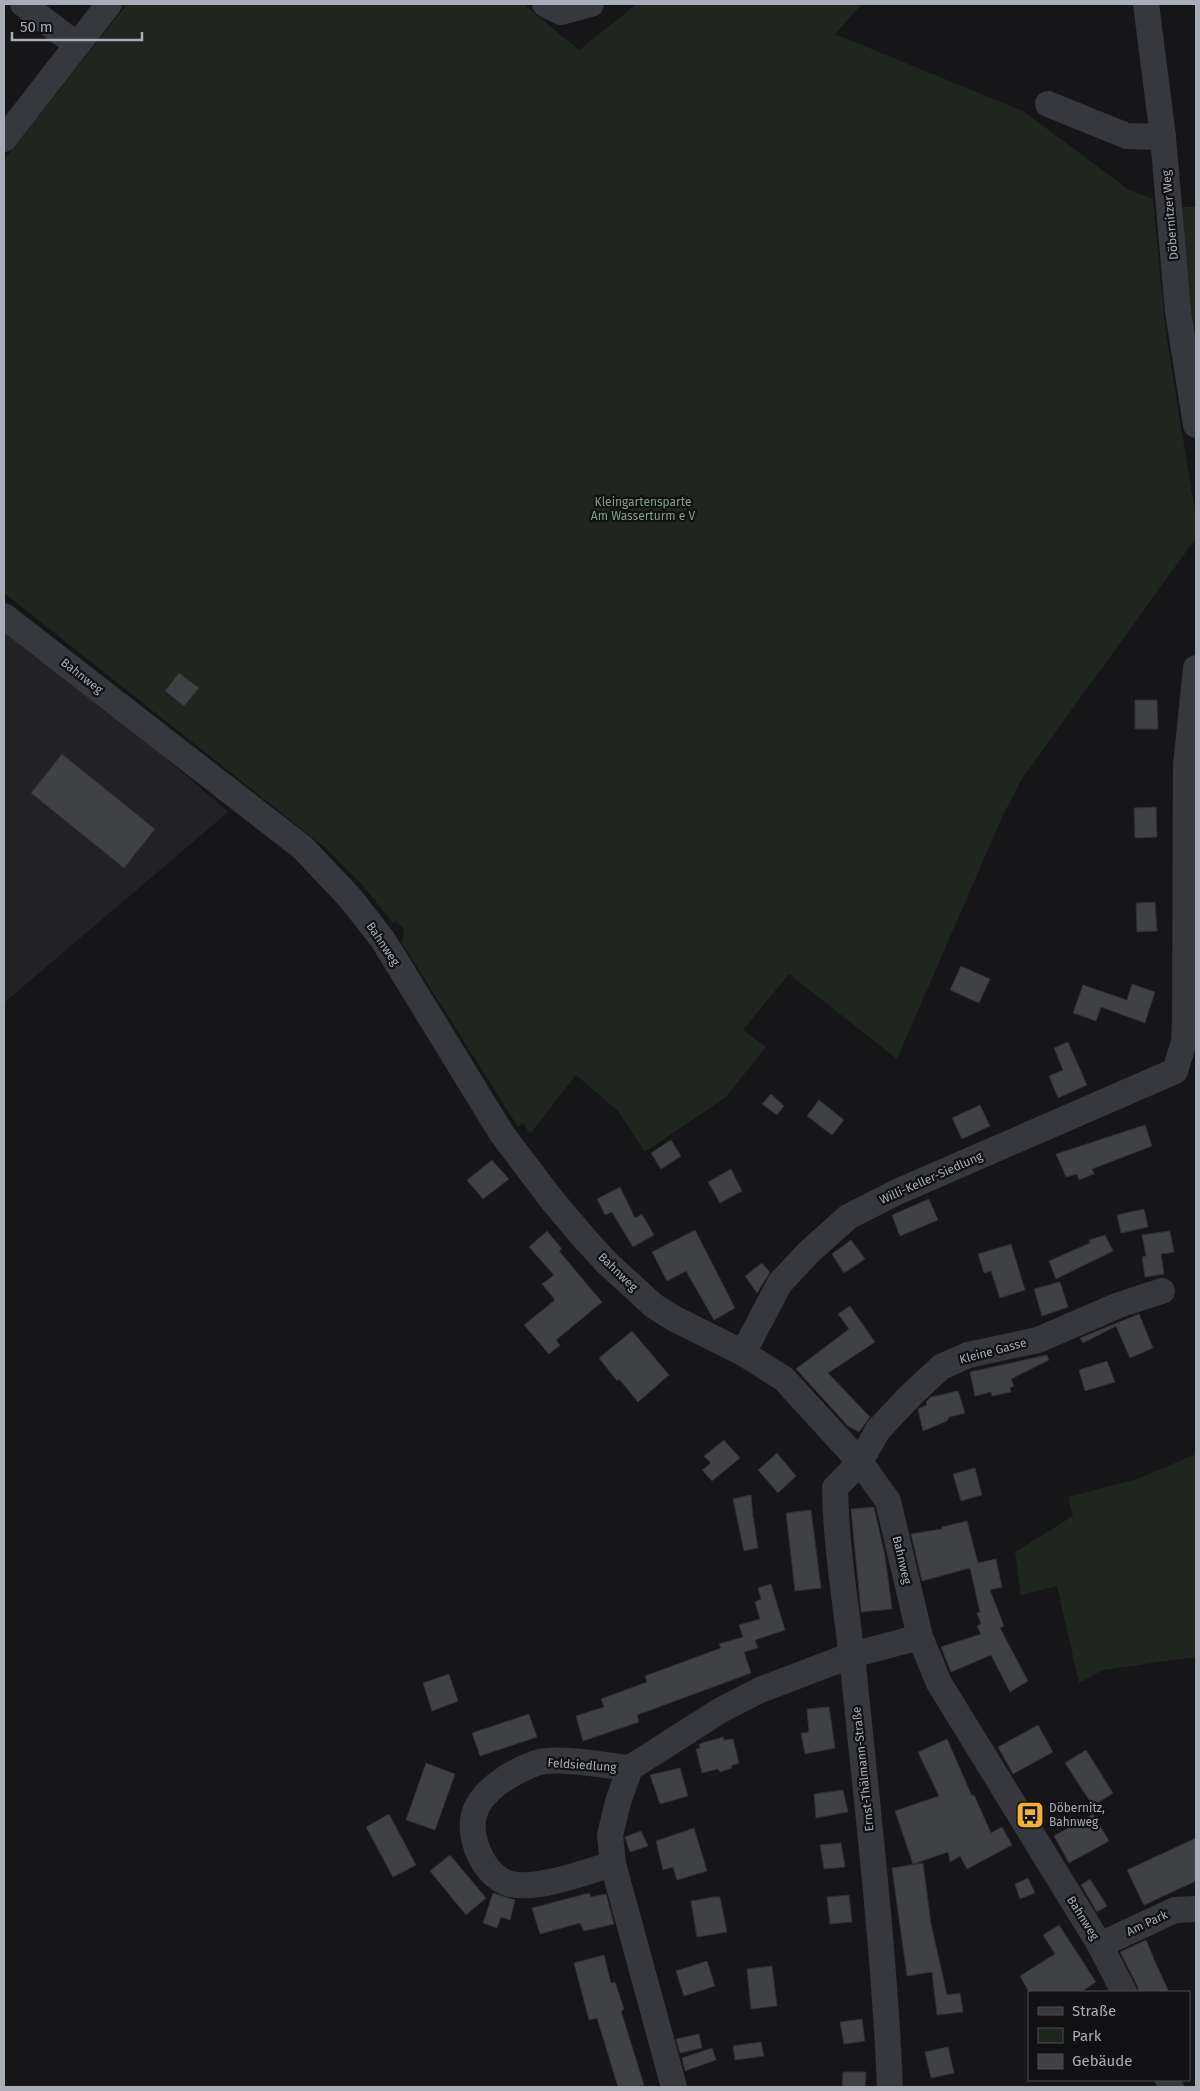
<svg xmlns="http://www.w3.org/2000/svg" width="1200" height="2091" viewBox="0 0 1200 2091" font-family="'Fira Sans',sans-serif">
<rect width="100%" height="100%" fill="#161618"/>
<path fill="#222225" d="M4,617L228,812L4,1003Z"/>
<g fill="#1e261f">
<path d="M127,4H523L579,50L637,4H862L835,34L1023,111L1129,190L1153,199L1165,327L1196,519V538L1023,777L1003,815L897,1059L789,974L743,1030L766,1047L726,1097L645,1152L618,1111L576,1075L530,1134L523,1123L518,1127L402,943L404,929L396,921L393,923L364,887L327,849L4,593V160Z"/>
<path d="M1182,207H1196V348L1188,300Z"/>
<path d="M1196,1454V1657L1103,1670L1079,1683L1057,1586L1021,1595L1015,1552L1073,1516L1068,1497L1137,1479Z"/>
</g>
<g fill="#404145" stroke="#303034">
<path d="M179,673L199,688L184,706L165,691Z"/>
<path d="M1135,700H1157L1158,729H1135Z"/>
<path d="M62,754L155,829L124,868L31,793Z"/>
<path d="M1156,807L1157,837L1135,838L1134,808Z"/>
<path d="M1155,902L1157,931L1137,932L1136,903Z"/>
<path d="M961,966L990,979L979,1003L950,990Z"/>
<path d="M1132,984L1155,992L1145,1023L1101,1007L1096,1021L1073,1013L1083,985L1127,1000Z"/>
<path d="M1068,1042L1087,1085L1058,1098L1049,1076L1063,1070L1054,1048Z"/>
<path d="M771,1094L784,1106L777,1115L762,1104Z"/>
<path d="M819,1100L844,1120L832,1135L807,1116Z"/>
<path d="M980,1105L990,1126L962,1139L952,1118Z"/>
<path d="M1145,1125L1152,1146L1092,1169L1094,1174L1079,1180L1077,1174L1066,1177L1056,1154Z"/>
<path d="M671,1140L681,1156L661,1169L651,1153Z"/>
<path d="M492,1160L509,1179L483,1199L467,1180Z"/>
<path d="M731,1169L742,1191L720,1203L708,1182Z"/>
<path d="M620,1187L635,1218L642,1214L654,1235L633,1247L612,1212L605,1215L597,1199Z"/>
<path d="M929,1199L938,1220L900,1236L892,1215Z"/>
<path d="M1144,1209L1148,1227L1121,1233L1117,1215Z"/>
<path d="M695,1230L735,1308L714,1320L686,1271L667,1281L652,1252Z"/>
<path d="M547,1231L562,1249L559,1251L602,1302L556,1340L560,1345L549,1354L524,1325L555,1300L542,1284L554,1275L529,1247Z"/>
<path d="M1170,1231L1174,1252L1161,1254L1164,1274L1145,1277L1142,1257L1146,1256L1142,1235Z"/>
<path d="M1105,1235L1113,1251L1056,1279L1049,1261L1090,1243L1089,1240Z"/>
<path d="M851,1240L865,1259L844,1273L832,1254Z"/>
<path d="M1011,1244L1025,1290L1000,1298L991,1271L984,1273L978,1254Z"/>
<path d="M762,1263L770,1272L757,1293L745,1276Z"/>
<path d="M1060,1282L1068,1307L1042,1316L1034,1289Z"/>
<path d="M850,1306L875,1342L828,1373L870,1417L859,1432L848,1426L796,1369L849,1329L838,1314Z"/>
<path d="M1139,1314L1153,1348L1130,1358L1116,1326L1083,1343L1080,1338Z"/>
<path d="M632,1331L669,1375L638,1402L619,1379L617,1381L599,1358Z"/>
<path d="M1047,1355L1049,1360L1011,1379L1014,1386L1010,1388L1011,1392L992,1396L991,1392L975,1396L970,1372Z"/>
<path d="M1107,1361L1115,1382L1085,1391L1079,1370Z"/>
<path d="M958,1391L965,1413L949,1417L947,1421L923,1431L918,1409L927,1405L926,1402L931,1397Z"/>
<path d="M724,1440L740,1458L712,1481L702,1470L711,1463L704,1456Z"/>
<path d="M777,1453L796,1476L778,1493L758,1470Z"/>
<path d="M975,1468L982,1495L961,1501L953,1474Z"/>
<path d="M751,1495L753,1515L751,1517L753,1516L758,1548L744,1551L733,1499Z"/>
<path d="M874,1507L885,1556L892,1609L861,1612L851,1509Z"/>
<path d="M811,1510L821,1588L795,1591L786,1513Z"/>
<path d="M967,1521L978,1563L996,1559L1002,1587L990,1590L1004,1626L1000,1628L1028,1681L1010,1692L991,1655L951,1672L941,1647L981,1634L977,1626L981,1624L977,1613L980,1612L970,1568L922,1581L911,1534L942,1529V1527Z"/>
<path d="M771,1584L785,1630L755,1640L758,1648L744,1652L751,1673L637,1715L639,1722L583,1741L576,1716L604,1707L601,1699L647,1682L645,1676L721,1648L719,1644L743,1637L739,1625L760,1619L755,1602L761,1599L758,1588Z"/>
<path d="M449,1674L458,1701L432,1711L423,1683Z"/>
<path d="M829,1707L835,1748L805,1754L801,1733L809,1732L807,1709Z"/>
<path d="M529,1714L537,1737L480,1756L472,1733Z"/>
<path d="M1038,1725L1053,1752L1013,1774L998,1747Z"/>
<path d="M723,1737L724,1740L733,1739L739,1763L731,1766L732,1768L720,1772L718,1769L702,1773L696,1749L700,1748L699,1744Z"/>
<path d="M947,1739L972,1796L974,1795L991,1833L1002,1827L1012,1845L967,1869L960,1856L950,1862L948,1852L913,1864L895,1811L939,1796L918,1752Z"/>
<path d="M1086,1750L1113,1793L1093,1806L1065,1763Z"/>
<path d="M426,1763L455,1774L435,1830L406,1820Z"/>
<path d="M680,1768L688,1796L660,1804L650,1775Z"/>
<path d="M843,1790L848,1812L816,1818L814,1794Z"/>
<path d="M389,1814L416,1865L393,1877L366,1827Z"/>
<path d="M1093,1814L1109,1841L1069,1863L1054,1836Z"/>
<path d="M694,1828L707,1871L677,1880L673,1867L663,1870L656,1841Z"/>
<path d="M641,1831L648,1846L630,1852L625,1837Z"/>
<path d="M1196,1838V1881L1144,1905L1127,1870Z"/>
<path d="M841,1843L845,1867L824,1869L820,1845Z"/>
<path d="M450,1855L486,1898L466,1915L430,1871Z"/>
<path d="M923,1863L931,1924L947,1995L960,1993L963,2012L937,2015L932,1972L907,1976L892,1868Z"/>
<path d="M1028,1878L1035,1893L1020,1899L1015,1884Z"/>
<path d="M1090,1879L1107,1906L1097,1912L1081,1885Z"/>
<path d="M493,1893L515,1900L510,1920L501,1917L497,1928L483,1923Z"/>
<path d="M589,1893L591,1897L606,1894L614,1924L584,1931L580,1923L540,1934L532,1908Z"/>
<path d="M849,1895L852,1922L830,1924L827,1897Z"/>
<path d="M714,1897H720L727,1932L697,1937L691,1901Z"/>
<path d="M1059,1925L1096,1982L1081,1992H1029L1020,1976L1055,1954L1043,1935Z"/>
<path d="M1146,1940L1156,1964L1169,1992H1139L1137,1985L1120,1952Z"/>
<path d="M604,1955L611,1983L615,1982L624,2009L621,2011L644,2085L635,2087H618L597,2018L589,2020L574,1963Z"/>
<path d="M707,1961L715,1986L684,1996L676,1971Z"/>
<path d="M772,1966L777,2006L751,2009L747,1969Z"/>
<path d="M862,2019L865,2041L844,2044L840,2022Z"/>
<path d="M699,2034L702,2048L680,2053L676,2039Z"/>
<path d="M761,2042L764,2056L735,2060L733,2046Z"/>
<path d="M948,2047L954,2073L931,2078L925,2052Z"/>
<path d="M712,2048L716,2060L685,2071L682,2058Z"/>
<path d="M843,2072H866L865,2087H842Z"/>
</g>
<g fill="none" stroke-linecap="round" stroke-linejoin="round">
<g stroke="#37383d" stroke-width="26">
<path d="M23,4L77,45"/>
<path d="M545,4L561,12L591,4"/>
<path d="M1146,4L1163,137L1178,312L1196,425"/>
<path d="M1048,104L1127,136L1163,137"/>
<path d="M4,139L109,4"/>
<path d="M4,616L303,848L351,899L383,940L502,1134L552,1200L585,1239L607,1263L654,1306L673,1318L743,1353L784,1379L860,1462L888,1501L920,1637L939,1683L1100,1945L1124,1992"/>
<path d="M743,1353L780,1283L809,1252L848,1217L897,1192L1175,1071L1184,1042L1185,1021L1186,765L1196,668"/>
<path d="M613,1864C584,1872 548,1887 517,1885C488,1884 467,1841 474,1815C480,1790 514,1771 536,1763C557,1756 607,1766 630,1768"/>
<path d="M1100,1945L1175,1910L1196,1909"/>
<path d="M1168,2080L1171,2087"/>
<path d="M674,2087L613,1864L610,1835L618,1802L630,1768L721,1710L760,1690L852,1655L920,1637"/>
<path d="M890,2087C884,1946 867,1805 853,1665C846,1606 836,1547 835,1488L860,1462L878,1430L910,1396L941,1367L968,1355L1038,1340L1119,1305L1162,1291"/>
</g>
</g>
<defs>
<symbol id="bus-square" viewBox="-11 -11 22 22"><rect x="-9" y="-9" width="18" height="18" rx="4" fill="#f2b134" stroke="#111113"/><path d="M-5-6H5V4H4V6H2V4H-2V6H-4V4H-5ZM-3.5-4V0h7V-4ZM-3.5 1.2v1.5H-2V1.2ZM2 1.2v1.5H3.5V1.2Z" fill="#111"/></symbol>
</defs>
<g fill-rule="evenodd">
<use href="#bus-square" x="1014" y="1799" width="32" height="32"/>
</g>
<g text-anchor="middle" stroke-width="4.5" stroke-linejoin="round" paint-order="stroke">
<g font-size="12" fill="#a8adb8" stroke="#111113">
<text transform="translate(1170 215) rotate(-95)" y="4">Döbernitzer Weg</text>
<text transform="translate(82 676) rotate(38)" y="4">Bahnweg</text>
<text transform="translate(383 944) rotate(56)" y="4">Bahnweg</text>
<text transform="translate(931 1178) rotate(-24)" y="4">Willi-Keller-Siedlung</text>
<text transform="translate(618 1272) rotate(44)" y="4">Bahnweg</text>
<text transform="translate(993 1351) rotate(-15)" y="4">Kleine Gasse</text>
<text transform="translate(902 1560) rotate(77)" y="4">Bahnweg</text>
<text transform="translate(582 1765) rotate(4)" y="4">Feldsiedlung</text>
<text transform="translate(863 1769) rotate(-96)" y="4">Ernst-Thälmann-Straße</text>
<text transform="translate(1083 1918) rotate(58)" y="4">Bahnweg</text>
<text transform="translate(1147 1923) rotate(-25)" y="4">Am Park</text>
</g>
<g font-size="12" fill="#7fa381" stroke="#111113">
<text x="643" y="506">Kleingartensparte<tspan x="643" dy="14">Am Wasserturm e V</tspan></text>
</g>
<g font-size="12" fill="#a8adb8" stroke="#111113" text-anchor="start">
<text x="1049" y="1812">Döbernitz,<tspan x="1049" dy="14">Bahnweg</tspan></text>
</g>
</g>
<rect width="1200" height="2091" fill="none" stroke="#a8adb8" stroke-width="10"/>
<rect x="1028" y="1991" width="162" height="90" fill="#111113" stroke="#4d4f55"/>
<rect x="1038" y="2007" width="25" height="8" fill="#37383d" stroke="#4d4f55"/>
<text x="1072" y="2016" font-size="15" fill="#a8adb8">Straße</text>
<rect x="1038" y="2028" width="25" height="15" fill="#1e261f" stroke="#4d4f55"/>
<text x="1072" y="2041" font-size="15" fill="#a8adb8">Park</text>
<rect x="1038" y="2054" width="25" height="15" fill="#404145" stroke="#4d4f55"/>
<text x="1072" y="2066" font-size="15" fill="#a8adb8">Gebäude</text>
<path d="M12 32v8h130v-8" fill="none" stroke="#a8adb8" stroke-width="2.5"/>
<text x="20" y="32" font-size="15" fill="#a8adb8" stroke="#111113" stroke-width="4" paint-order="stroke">50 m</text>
</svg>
